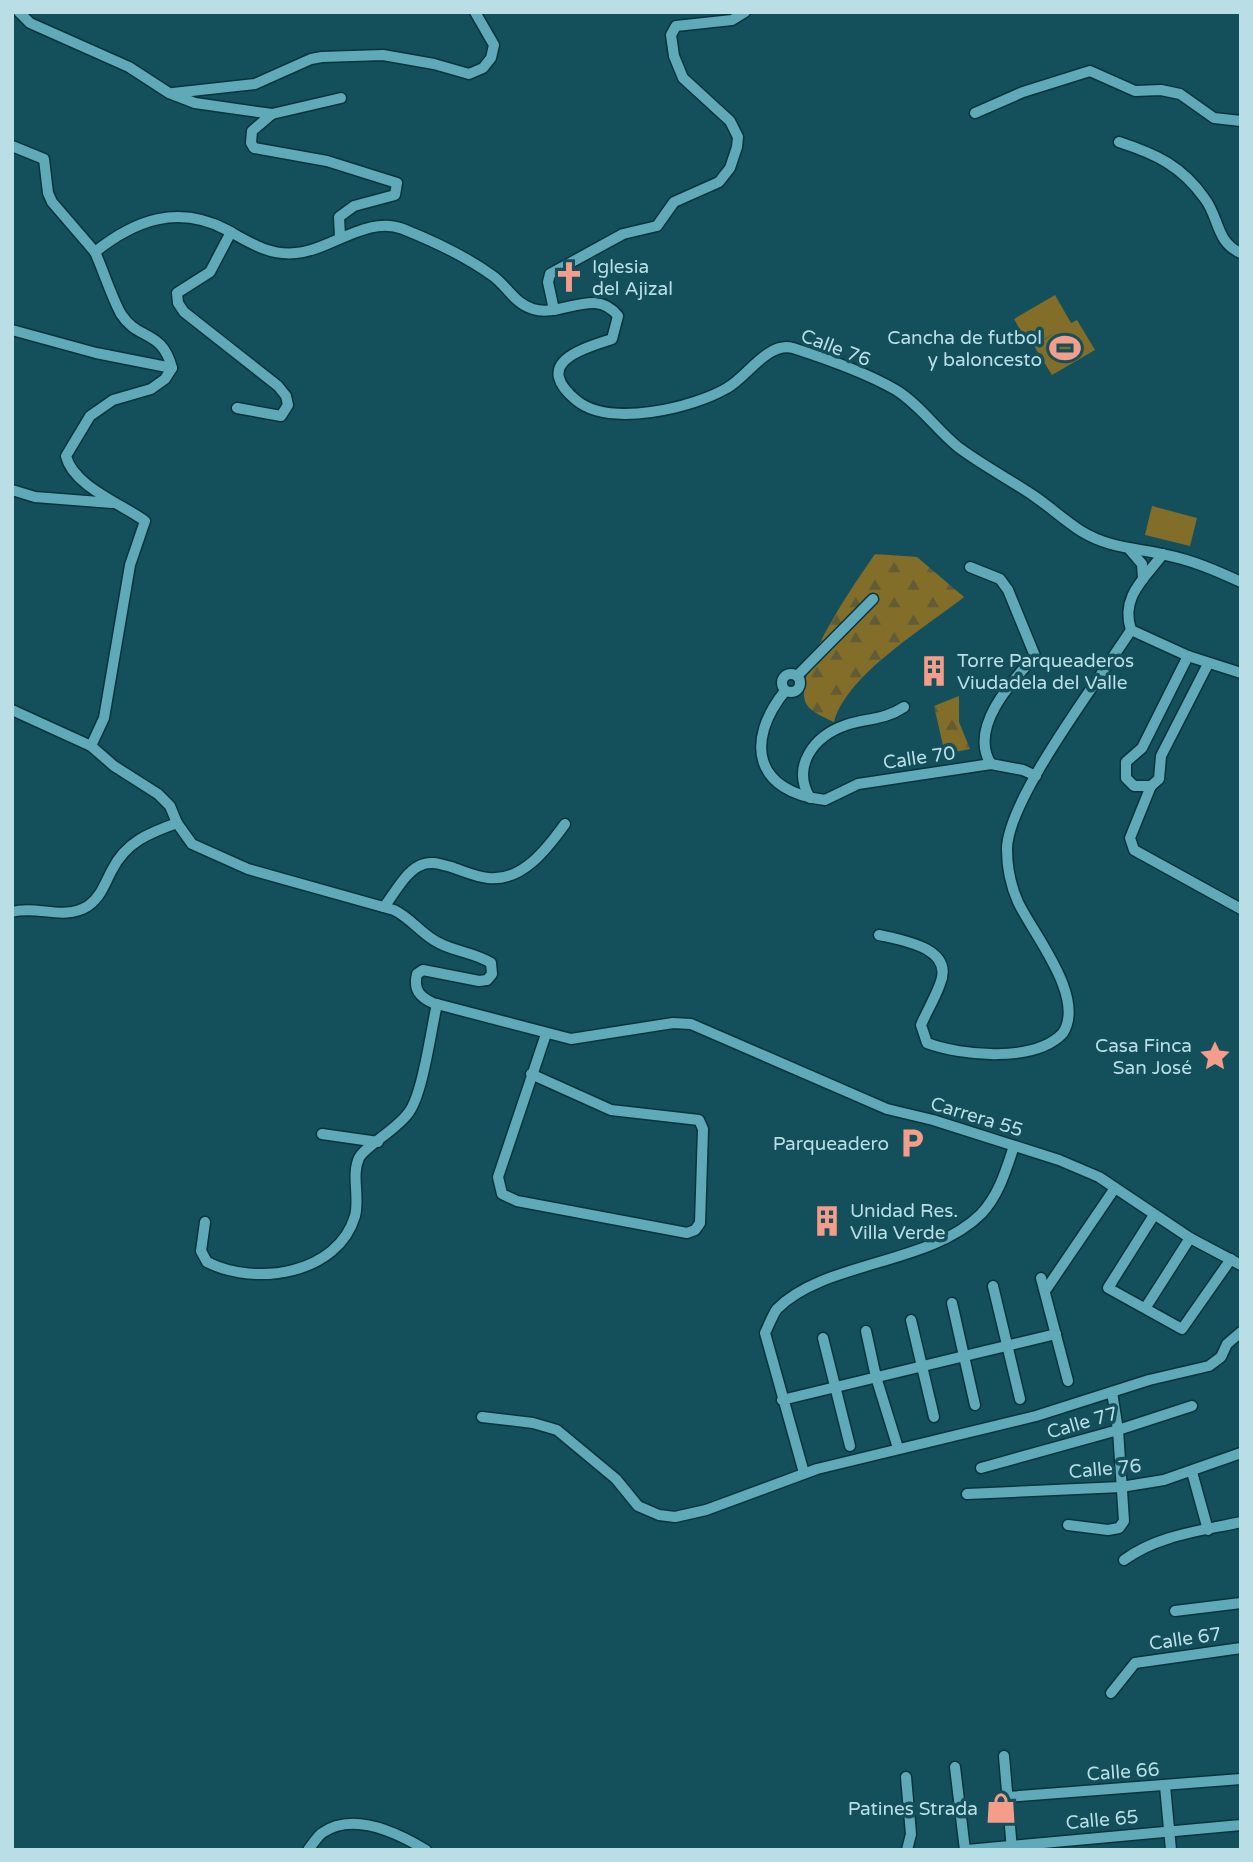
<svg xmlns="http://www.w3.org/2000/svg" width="1253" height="1862" viewBox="0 0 1253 1862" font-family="'Varela Round',sans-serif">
<defs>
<pattern id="forest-firs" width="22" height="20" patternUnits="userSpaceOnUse" patternTransform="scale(1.75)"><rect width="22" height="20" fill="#826e29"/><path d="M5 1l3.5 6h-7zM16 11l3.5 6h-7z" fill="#615b36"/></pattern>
</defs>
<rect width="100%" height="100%" fill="#14505b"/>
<g fill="url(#forest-firs)">
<path d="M875,554L917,557L964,597C925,628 847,674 834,722C826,718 811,712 807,705C789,676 858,579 875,554Z"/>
<path d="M959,696V722L970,749L945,754L934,706Z"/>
</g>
<g fill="#826e29">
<path d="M1055,295L1071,323L1077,320L1095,350L1052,375L1034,346L1055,333L1030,347L1014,319Z"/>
<path d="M1152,506L1197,518L1190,546L1145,535Z"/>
</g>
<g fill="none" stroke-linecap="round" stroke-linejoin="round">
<defs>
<g id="minor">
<path d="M19,12L30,23L129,67L169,93L195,103L272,114L252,131L251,143L254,148L327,161L397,183L395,195L354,206L339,217L340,237"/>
<path d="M173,93L255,84L311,59L322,57L383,55L434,64L469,74L483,68L491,58L494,45L475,12"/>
<path d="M975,113L1023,92L1090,71L1135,91L1161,90L1180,94L1214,118L1241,121"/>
<path d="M272,114L341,98"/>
<path d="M1119,142C1156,154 1182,166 1205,199C1219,217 1216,243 1241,253"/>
<path d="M12,146L44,159L48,193L52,202L95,252"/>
<path d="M231,232L210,272L177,293L178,303L184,312L278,386L286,396L288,405L281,416L237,408"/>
<path d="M554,310L548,282L550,274L623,234L657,226L674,202L719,182L730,168L737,147L738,137L730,121L683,78L674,56L671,35L676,26L732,20L745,12"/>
<path d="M12,330L96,353L172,368"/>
<path d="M12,490L35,497L112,503"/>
<path d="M1130,550L1142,564L1143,579"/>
<path d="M970,567L1000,579L1008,590L1035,656C1012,681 968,728 991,764"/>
<path d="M1131,630L1188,656L1241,673"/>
<path d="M1131,630C1120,597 1145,578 1163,554"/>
<path d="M1188,656L1142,748L1126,762V778L1134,786H1151L1159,779L1161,756L1208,664"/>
<circle cx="791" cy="683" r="9"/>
<path d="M797,676L873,599"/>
<path d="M785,691C744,742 755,792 825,800L858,784L991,764L1023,770L1036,776"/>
<path d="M12,710L91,746L114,766L158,794L170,806L177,823"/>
<path d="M91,746L104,718L130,565L145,521C122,504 73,486 66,456L90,416L113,400L151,389L165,379L172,368C162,329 138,341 121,314C112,298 103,270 95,252C135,220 178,204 227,230C249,242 269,256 296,253C331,250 367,215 403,229C433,241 467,257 493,276C507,286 515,304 533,309C562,318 595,286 618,316L612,339C581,349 532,363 576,400C609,428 693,408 727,388C747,377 768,341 793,348C827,359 865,372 896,390C920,405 936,429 958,447C982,465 1009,479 1034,496C1050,507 1064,520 1081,531C1108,548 1136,548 1166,555C1192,560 1217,571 1241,582"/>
<path d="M1151,786L1130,838L1134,850L1241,909"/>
<path d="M810,798C791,766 814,736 846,725C867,718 885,720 904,707"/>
<path d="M384,907C394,894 405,873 419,866C430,860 440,864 451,867C463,871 476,877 488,878C522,882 547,849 565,824"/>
<path d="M12,912C37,905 64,921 88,906C101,897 105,883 112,870C126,842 149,833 177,823L192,844L248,869L394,910C411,918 422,935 439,943C456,952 476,953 491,963L492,974L487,980L479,981L423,970L417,974C413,990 420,997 433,1003L571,1039L673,1023L691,1024L887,1109L933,1120L1059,1160L1099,1177L1190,1238L1241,1265"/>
<path d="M879,935C902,940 955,948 940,984C935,998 927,1011 921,1025L927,1043C962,1056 1035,1063 1063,1033C1086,997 1033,934 1018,902C1011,886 1007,868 1007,850C1006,801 1101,677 1131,630"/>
<path d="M531,1074L611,1110L699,1120L703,1129L700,1223L695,1230L687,1233L517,1201L502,1194L498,1177L546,1034"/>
<path d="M322,1134L378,1142"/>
<path d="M1154,1215L1108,1288L1182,1329L1231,1259"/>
<path d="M205,1222L201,1251L207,1262C256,1287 338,1274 355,1216C360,1197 351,1175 359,1158C365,1146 398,1129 409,1112C423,1093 431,1030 437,1004"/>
<path d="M1041,1278L1068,1381"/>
<path d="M993,1286L1020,1399"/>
<path d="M1045,1291L1115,1188"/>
<path d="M952,1303L975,1405"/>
<path d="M1146,1307L1190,1238"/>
<path d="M911,1320L934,1417"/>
<path d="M866,1331L876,1377L898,1448"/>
<path d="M823,1338L850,1446"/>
<path d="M782,1400L1056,1334"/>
<path d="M482,1417L533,1423L557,1430L616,1479L638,1506L659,1515L675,1517L706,1510L817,1469L1036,1416L1149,1380L1209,1366L1221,1357L1227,1344L1241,1332"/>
<path d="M981,1468L1118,1430L1192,1406"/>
<path d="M1192,1472L1208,1530"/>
<path d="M804,1473L765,1333C769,1325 772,1316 777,1309C824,1261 930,1265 981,1214C999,1195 1006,1170 1014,1146"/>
<path d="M967,1494L1121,1487L1164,1480L1241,1453"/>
<path d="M1068,1525L1108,1530L1119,1528L1124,1521L1118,1430L1112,1392"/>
<path d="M1124,1560C1158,1535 1201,1531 1241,1522"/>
<path d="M1175,1611L1241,1603"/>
<path d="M1111,1693L1135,1663L1241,1648"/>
<path d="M1004,1756L1012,1850"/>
<path d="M955,1767L965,1850"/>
<path d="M906,1777L911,1834L907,1850"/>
<path d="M1165,1786L1171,1850"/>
<path d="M1007,1797L1241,1779"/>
<path d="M308,1850C312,1845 317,1837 322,1833C353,1811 398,1833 426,1850"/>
<path d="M967,1850L1241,1825"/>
</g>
</defs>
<use href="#minor" stroke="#0a343b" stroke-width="13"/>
<use href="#minor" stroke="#5fa9b8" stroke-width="10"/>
</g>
<defs>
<symbol id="church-bare" viewBox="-9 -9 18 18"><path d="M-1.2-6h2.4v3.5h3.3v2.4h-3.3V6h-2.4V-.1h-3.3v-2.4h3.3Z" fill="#f49d8b" stroke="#14505b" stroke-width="2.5" paint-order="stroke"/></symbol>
<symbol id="stadium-bare" viewBox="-9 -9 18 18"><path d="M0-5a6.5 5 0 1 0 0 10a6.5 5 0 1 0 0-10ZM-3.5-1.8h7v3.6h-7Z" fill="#f49d8b" stroke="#14505b" stroke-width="2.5" paint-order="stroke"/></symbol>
<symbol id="building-bare" viewBox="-9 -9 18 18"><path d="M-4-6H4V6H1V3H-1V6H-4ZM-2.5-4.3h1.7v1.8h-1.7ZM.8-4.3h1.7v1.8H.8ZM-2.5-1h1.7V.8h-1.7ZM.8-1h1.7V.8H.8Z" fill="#f49d8b" stroke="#14505b" stroke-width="2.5" paint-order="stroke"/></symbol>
<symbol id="sight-bare" viewBox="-9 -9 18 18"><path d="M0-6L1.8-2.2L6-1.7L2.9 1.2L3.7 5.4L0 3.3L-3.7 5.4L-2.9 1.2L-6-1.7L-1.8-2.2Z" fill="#f49d8b" stroke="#14505b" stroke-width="2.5" paint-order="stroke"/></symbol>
<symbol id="parking-bare" viewBox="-9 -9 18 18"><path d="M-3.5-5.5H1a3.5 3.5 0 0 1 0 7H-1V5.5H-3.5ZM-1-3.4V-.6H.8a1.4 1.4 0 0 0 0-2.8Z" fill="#f49d8b" stroke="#14505b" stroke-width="2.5" paint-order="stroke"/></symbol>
<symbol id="shop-bare" viewBox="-9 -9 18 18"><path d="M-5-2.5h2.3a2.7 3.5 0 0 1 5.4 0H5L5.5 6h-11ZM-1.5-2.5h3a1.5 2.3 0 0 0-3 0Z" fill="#f49d8b" stroke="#14505b" stroke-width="2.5" paint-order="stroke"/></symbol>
</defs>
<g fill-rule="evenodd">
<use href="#church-bare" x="547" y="255" width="44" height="44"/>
<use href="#stadium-bare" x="1043" y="326" width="44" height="44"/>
<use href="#building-bare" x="912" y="649" width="44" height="44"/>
<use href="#sight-bare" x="1193" y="1034" width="44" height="44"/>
<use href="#parking-bare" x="890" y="1121" width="44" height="44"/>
<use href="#building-bare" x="805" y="1199" width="44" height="44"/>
<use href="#shop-bare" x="979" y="1786" width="44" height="44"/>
</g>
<g text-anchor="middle" stroke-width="7" stroke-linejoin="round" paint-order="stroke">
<g font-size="19" fill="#badee5" stroke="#14505b" text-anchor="end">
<text x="592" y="273" text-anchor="start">Iglesia<tspan x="592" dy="22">del Ajizal</tspan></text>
<text x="1042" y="344">Cancha de futbol<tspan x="1042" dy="22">y baloncesto</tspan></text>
<text x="957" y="667" text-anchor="start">Torre Parqueaderos<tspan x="957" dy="22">Viudadela del Valle</tspan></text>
<text x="1192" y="1052">Casa Finca<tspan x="1192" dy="22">San José</tspan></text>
<text x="889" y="1150">Parqueadero</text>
<text x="850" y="1217" text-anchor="start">Unidad Res.<tspan x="850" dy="22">Villa Verde</tspan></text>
<text x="978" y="1815">Patines Strada</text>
</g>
<g font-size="19" fill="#badee5" stroke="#14505b">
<text transform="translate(836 347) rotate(21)" y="7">Calle 76</text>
<text transform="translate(919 757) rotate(-8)" y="7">Calle 70</text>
<text transform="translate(977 1116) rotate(17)" y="7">Carrera 55</text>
<text transform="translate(1082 1422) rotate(-16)" y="7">Calle 77</text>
<text transform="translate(1105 1468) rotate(-5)" y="7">Calle 76</text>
<text transform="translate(1185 1638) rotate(-8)" y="7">Calle 67</text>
<text transform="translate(1123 1771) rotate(-4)" y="7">Calle 66</text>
<text transform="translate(1102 1819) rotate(-5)" y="7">Calle 65</text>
</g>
</g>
<rect width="1253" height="1862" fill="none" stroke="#badee5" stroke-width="28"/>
</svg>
